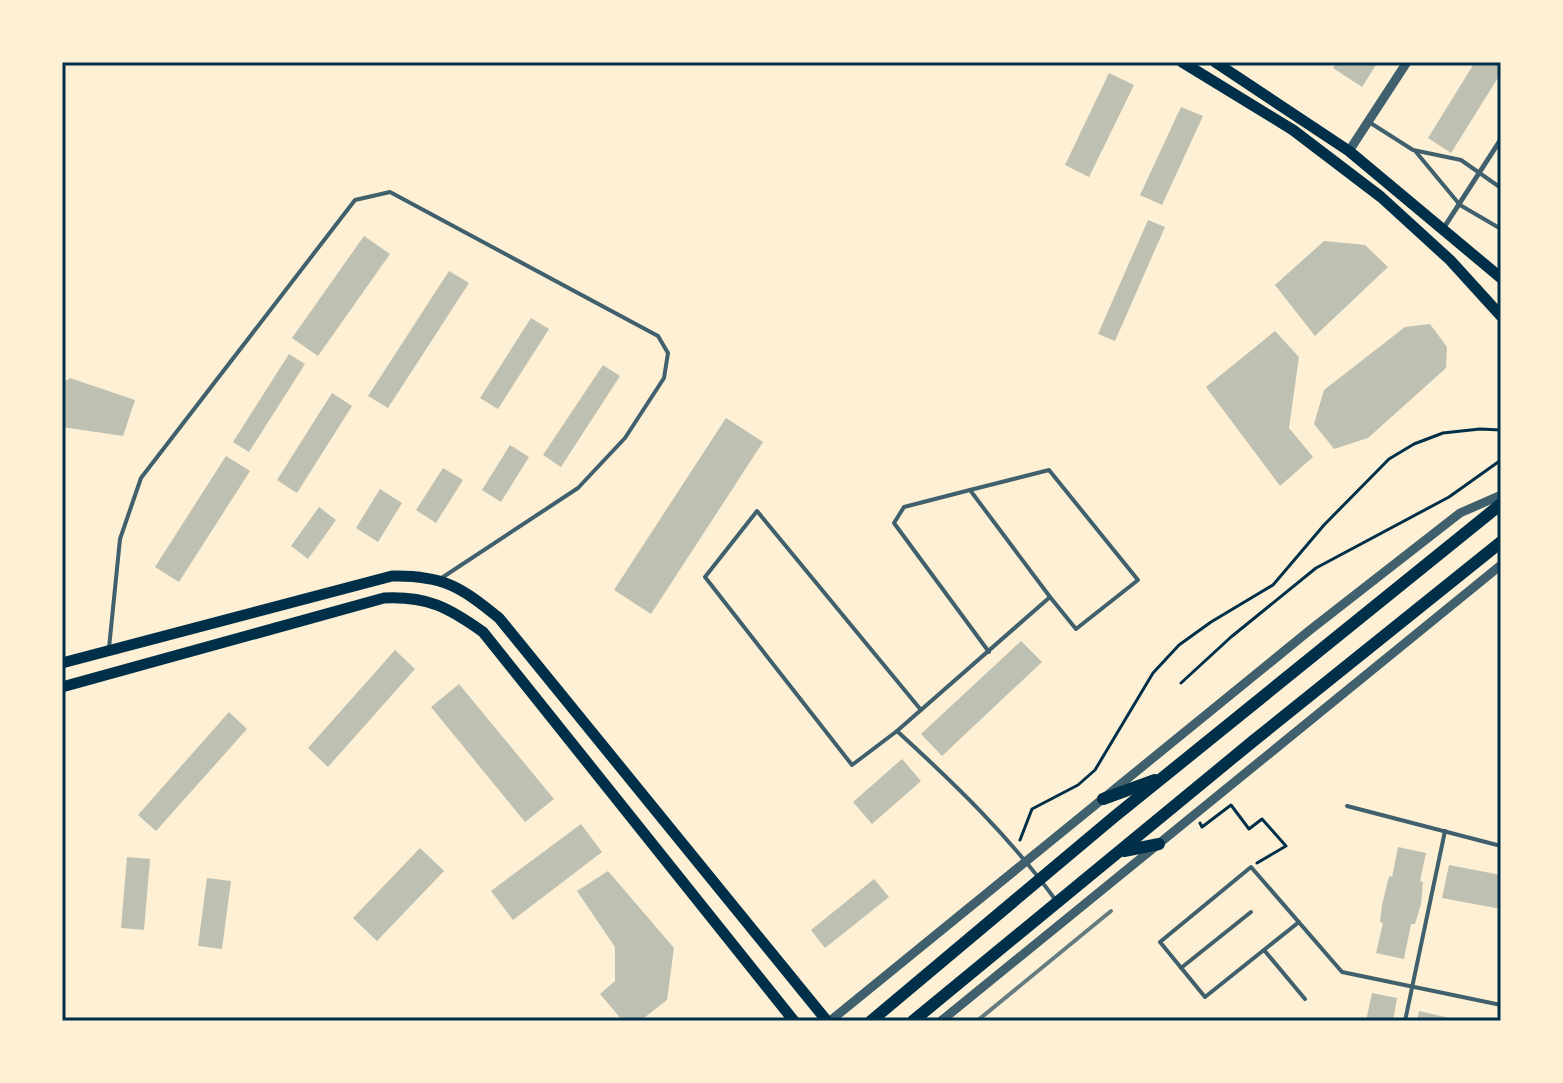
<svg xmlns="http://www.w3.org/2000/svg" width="1563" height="1083" viewBox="0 0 1563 1083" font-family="'Times New Roman',serif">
<rect width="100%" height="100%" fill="#fdf0d5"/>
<g fill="#bec0b2">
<path d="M1337,62H1378L1362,87L1333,68Z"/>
<path d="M1475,62H1493L1501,67V73L1451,153L1428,138Z"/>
<path d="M1109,73L1134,85L1089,177L1065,165Z"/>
<path d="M1181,107L1203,116L1162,205L1140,195Z"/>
<path d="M1148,220L1165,227L1115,341L1098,334Z"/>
<path d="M364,236L390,254L318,356L292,338Z"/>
<path d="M1324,241L1365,245L1388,267L1315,336L1275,285Z"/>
<path d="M449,271L469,283L388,408L368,396Z"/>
<path d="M531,318L549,329L498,409L480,398Z"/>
<path d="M1430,324L1447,347L1446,368L1368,438L1334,449L1314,424L1324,390L1405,327Z"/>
<path d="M1275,331L1299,357L1289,428L1313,457L1280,486L1206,387Z"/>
<path d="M289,354L305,364L249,452L233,442Z"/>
<path d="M603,365L620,376L561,467L543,455Z"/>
<path d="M70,378L135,400L123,436L62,427V383Z"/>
<path d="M332,393L352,406L297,493L277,480Z"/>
<path d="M726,418L763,442L651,614L614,590Z"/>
<path d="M510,445L529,457L501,502L482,490Z"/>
<path d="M226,456L250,471L179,582L155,567Z"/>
<path d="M443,468L463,480L436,523L416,510Z"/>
<path d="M380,489L402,503L378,542L356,528Z"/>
<path d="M319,507L336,520L308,559L291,546Z"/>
<path d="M1021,641L1042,662L942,756L921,734Z"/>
<path d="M395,650L415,669L328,767L308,748Z"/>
<path d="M459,684L554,799L525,822L431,707Z"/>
<path d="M229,712L247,729L156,831L138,815Z"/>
<path d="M902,759L921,781L872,824L853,802Z"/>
<path d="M581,824L602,852L513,920L491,891Z"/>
<path d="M1398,847L1426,853L1420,881L1423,882L1421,904L1415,924H1411L1404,959L1376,953L1383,923L1380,922L1382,905L1388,880L1390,876L1392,877Z"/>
<path d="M420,848L444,871L377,941L353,918Z"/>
<path d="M127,857L150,859L144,930L121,928Z"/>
<path d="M1449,865L1501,875V909L1442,898Z"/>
<path d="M608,871L674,948L667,1000L640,1021H623L600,994L615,981V947L577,891Z"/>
<path d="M207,878L231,881L222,949L198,946Z"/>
<path d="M874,879L889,897L825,948L811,930Z"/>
<path d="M1372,993L1397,998L1393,1021H1366Z"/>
<path d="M1419,1011L1458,1020V1021H1417Z"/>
</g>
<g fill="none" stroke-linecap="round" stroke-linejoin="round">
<g stroke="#003049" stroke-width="3">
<path d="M1181,683L1231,637L1316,568L1449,497L1501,460"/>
<path d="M1200,823L1202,827L1231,805L1249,829L1262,819L1286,846L1257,863"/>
<path d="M1020,840L1032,809L1078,785L1095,770L1153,673L1179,645L1211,622L1273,585L1324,525L1389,459L1414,444L1443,433L1480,429L1501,430"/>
</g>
<g stroke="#3f606c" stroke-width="4">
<path d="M1369,122L1413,150L1461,160L1501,188"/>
<path d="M1416,152L1460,205L1501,229"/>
<path d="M970,490L1049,470L1138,580L1076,629L1050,597"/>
<path d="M109,648L120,539L141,478L355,200L390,192L658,336L668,353L664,378L625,438L578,488L440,579"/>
<path d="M989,652L894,523L904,507L970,490L1050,597L897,731C955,784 1011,838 1057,902"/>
<path d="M897,731L852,765L705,577L757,511L921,710"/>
<path d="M1347,806L1501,846"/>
<path d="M1299,922L1205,997L1160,942L1251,867L1342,972L1501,1005"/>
<path d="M1264,950L1305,999"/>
<path d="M1181,968L1251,912"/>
<path d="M1405,1021L1445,831"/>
</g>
<path stroke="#3f606c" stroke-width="5" d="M1443,229L1501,139"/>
<g stroke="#3f606c" stroke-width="9">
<path d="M1349,151L1407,62"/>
<path d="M830,1021L1310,630L1460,513L1501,495"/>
<path d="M941,1021L1501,565"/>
</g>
<g stroke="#003049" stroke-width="11">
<path d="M1182,62L1293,130L1381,197L1450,260L1501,316"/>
<path d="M1215,62L1349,151L1501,278"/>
<path d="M62,663L392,576C443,575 461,587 499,618L827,1021"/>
<path d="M62,687L384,598C427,596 448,607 483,632L794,1021"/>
</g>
<g stroke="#003049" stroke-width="12">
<path d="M1103,799L1155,780"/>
<path d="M1124,851L1159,844"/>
<path d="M871,1021L1114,817L1501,504"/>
<path d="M913,1021L1252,742L1501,542"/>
</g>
<path stroke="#657d81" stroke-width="4" d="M977,1021L1111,911"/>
</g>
<rect width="1563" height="1083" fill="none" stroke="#fdf0d5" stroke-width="128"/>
<rect x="64" y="64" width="1435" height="955" fill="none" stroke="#003049" stroke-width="3"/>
</svg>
